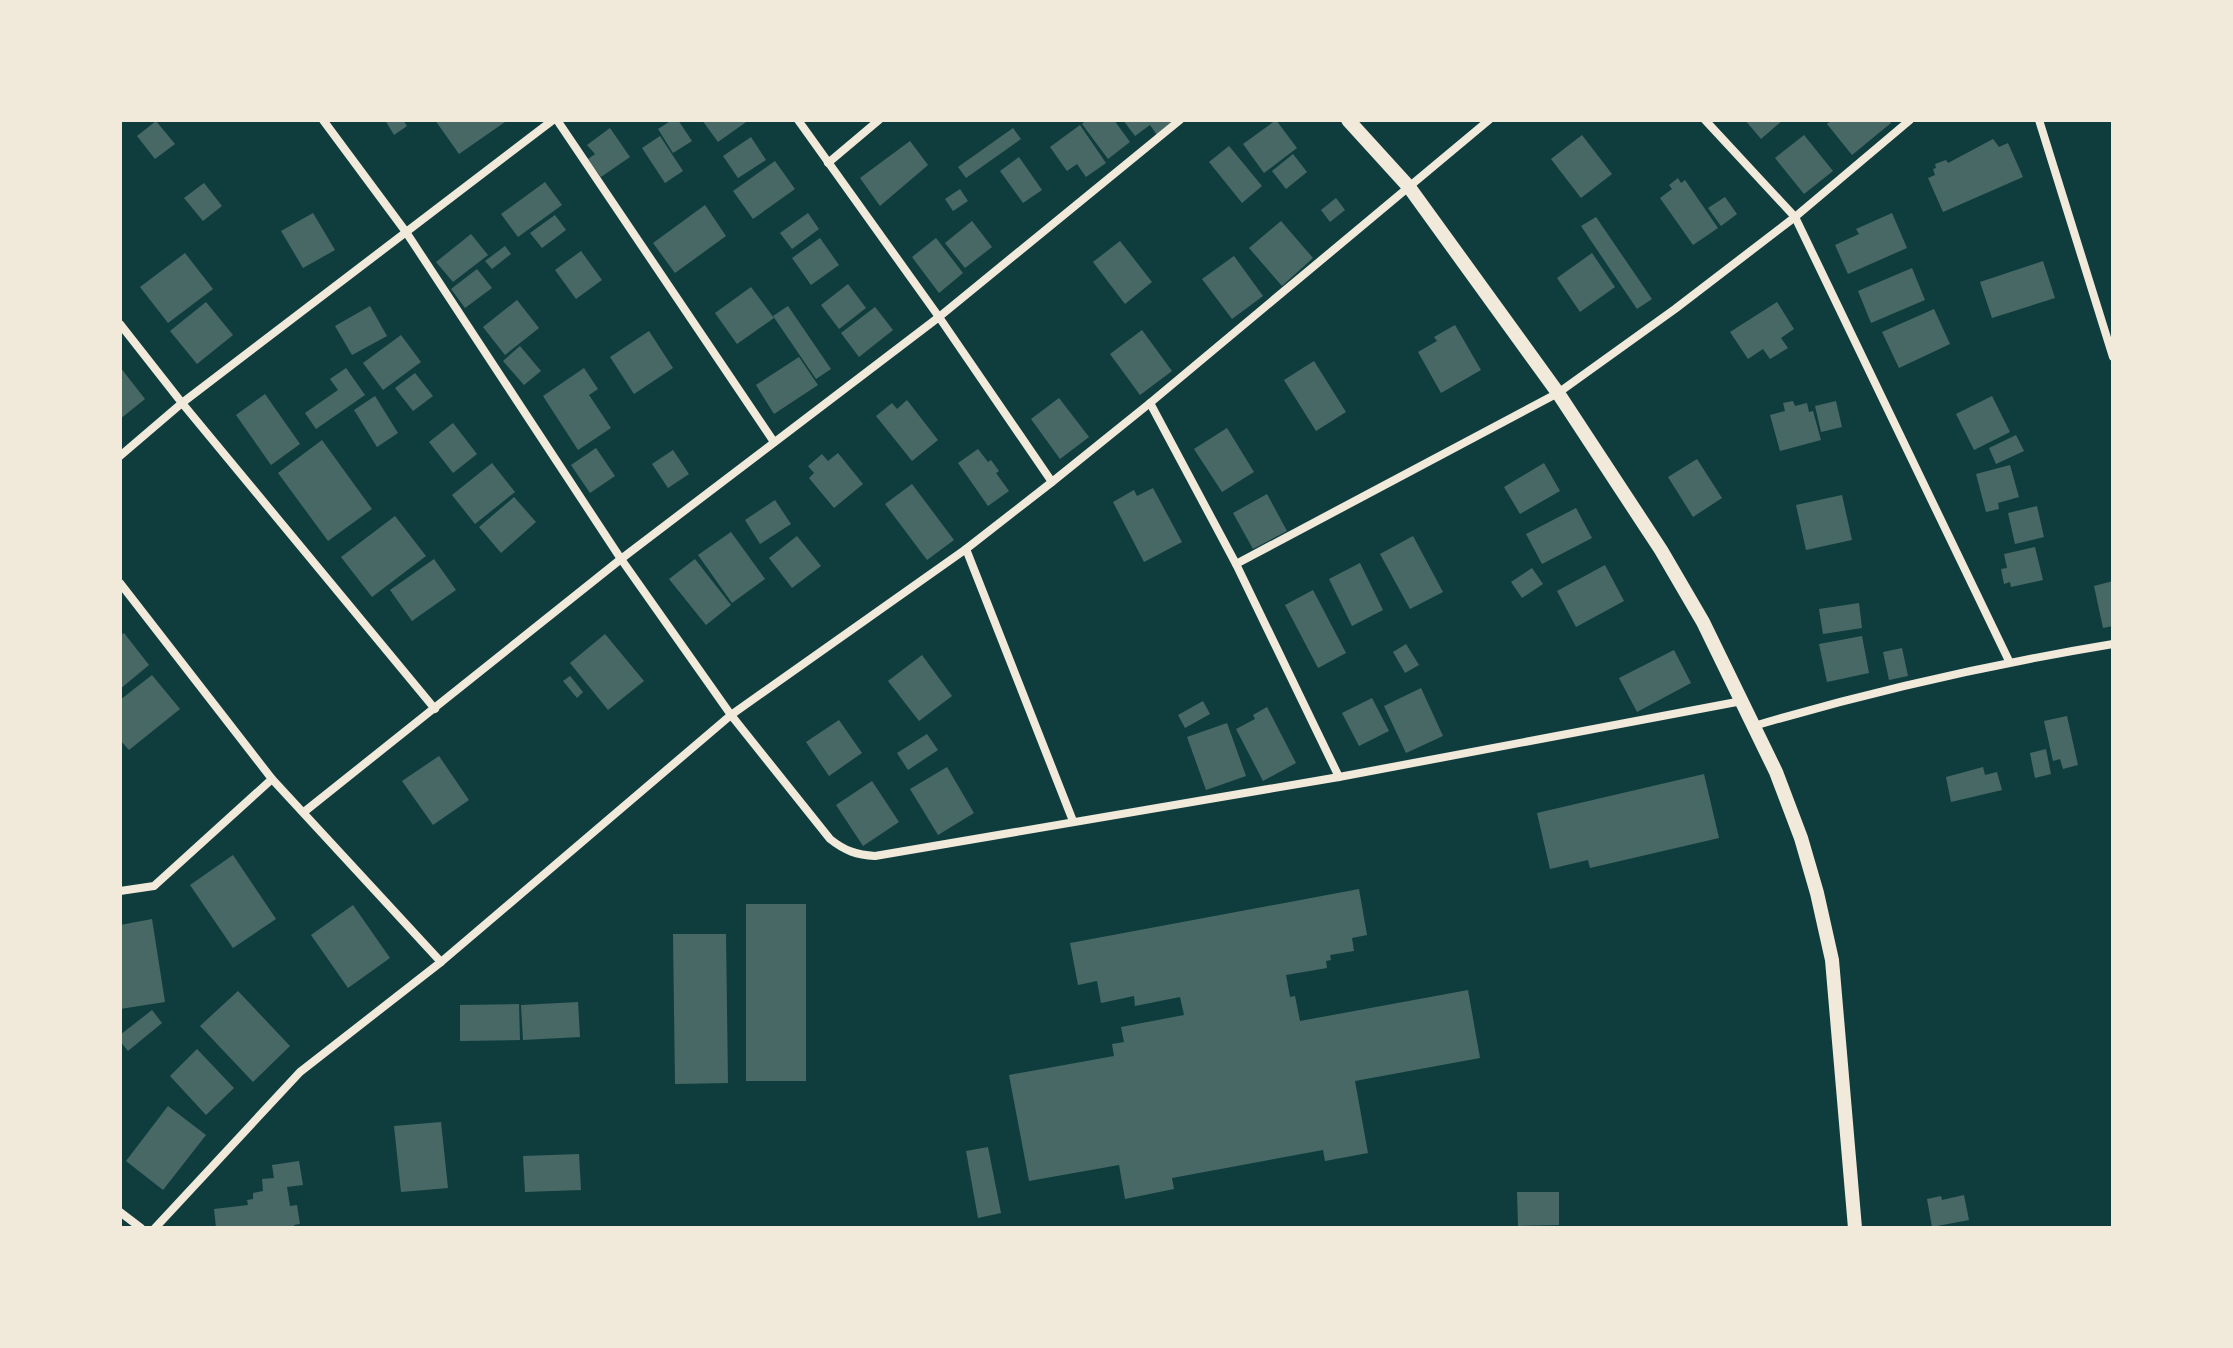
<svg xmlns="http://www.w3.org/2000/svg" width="2233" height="1348" viewBox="0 0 2233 1348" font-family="Commissioner,sans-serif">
<rect width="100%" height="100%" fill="#0f3d3e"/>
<g fill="#486865">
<path d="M385,120H403L407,126L394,135Z"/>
<path d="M435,120H503L505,122L459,154Z"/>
<path d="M672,120H678L692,141L673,153L658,129Z"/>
<path d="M702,120H749L718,142Z"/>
<path d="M1086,120H1114L1130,142L1108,159L1082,124Z"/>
<path d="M1123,120H1169L1172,124L1157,135L1150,125L1135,136Z"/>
<path d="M1276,120L1297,148L1264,173L1243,144Z"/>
<path d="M1745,120H1783L1761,139Z"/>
<path d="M1831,120H1889L1891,123L1852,155L1827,124Z"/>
<path d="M156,121L175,144L155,159L137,136Z"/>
<path d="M1080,125L1106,163L1086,177L1077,164L1067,171L1050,147Z"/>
<path d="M610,128L630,157L601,177L588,159L595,154L587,145Z"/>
<path d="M1013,128L1021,139L966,178L958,167Z"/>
<path d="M1582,135L1612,174L1581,198L1551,159Z"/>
<path d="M1804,135L1833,171L1804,194L1775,158Z"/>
<path d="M660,136L683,171L665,183L642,148Z"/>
<path d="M751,137L766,160L738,178L723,156Z"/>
<path d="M1993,139L1999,147L2008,143L2023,177L1943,212L1928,178L1935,175L1933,169L1936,168L1935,164L1946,160L1948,163Z"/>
<path d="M910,141L928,165L880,206L860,178Z"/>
<path d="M1229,146L1262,186L1242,203L1209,162Z"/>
<path d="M1293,154L1307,172L1286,189L1272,171Z"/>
<path d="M1019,157L1042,190L1023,203L1000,171Z"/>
<path d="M775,161L795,189L753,219L733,191Z"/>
<path d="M1678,178L1681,183L1685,180L1718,228L1693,245L1660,198L1672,189L1669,185Z"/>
<path d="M545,182L562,205L518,237L501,214Z"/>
<path d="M204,183L222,206L203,221L184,198Z"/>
<path d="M960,189L968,201L953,211L945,199Z"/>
<path d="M1725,197L1737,214L1721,226L1708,208Z"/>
<path d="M1336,198L1345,210L1330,222L1321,210Z"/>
<path d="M705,205L726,236L675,273L653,243Z"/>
<path d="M313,213L335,250L303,268L281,231Z"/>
<path d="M808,213L819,229L792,249L780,233Z"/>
<path d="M1892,213L1907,248L1848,274L1835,245L1859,234L1856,229Z"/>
<path d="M555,215L566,230L542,248L530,233Z"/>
<path d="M1596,217L1652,299L1637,309L1581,226Z"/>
<path d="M972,221L992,247L965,268L945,243Z"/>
<path d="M1281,221L1313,258L1282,286L1249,248Z"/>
<path d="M471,234L488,255L453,282L436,262Z"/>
<path d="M820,238L839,265L811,285L792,258Z"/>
<path d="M936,238L963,273L939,293L912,257Z"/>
<path d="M1120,241L1152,282L1125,304L1093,262Z"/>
<path d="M505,246L511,254L492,269L485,261Z"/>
<path d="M581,251L602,280L576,299L555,270Z"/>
<path d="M185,253L213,289L168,323L140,287Z"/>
<path d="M1592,253L1615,287L1580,312L1557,278Z"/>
<path d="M1234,256L1263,296L1232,319L1202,279Z"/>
<path d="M2043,261L2055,298L1992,318L1980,282Z"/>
<path d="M1912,268L1925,300L1871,323L1858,291Z"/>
<path d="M477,269L492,288L465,308L451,289Z"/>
<path d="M848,284L866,308L839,329L821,305Z"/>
<path d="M751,287L774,318L737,344L715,313Z"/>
<path d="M517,300L539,328L505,355L483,327Z"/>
<path d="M206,302L233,335L197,364L170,331Z"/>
<path d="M1777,302L1794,329L1781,338L1788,348L1770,359L1763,349L1748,359L1730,332Z"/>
<path d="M370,306L387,336L352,355L335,326Z"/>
<path d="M788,306L831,369L816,379L773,316Z"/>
<path d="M875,307L893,330L859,357L841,333Z"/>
<path d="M1934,309L1950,344L1899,368L1882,332Z"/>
<path d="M1455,325L1481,370L1441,393L1418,352L1437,341L1434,337Z"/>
<path d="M1142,330L1172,371L1140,395L1110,354Z"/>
<path d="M649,331L673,368L634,394L610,357Z"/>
<path d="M401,335L421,362L383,390L363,363Z"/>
<path d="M520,346L541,371L524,385L503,361Z"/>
<path d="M799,357L818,385L774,414L756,385Z"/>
<path d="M1314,361L1346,412L1316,431L1284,380Z"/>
<path d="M120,367L145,399L120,419Z"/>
<path d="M346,368L365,395L316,429L305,413L338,390L330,379Z"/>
<path d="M584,368L598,389L589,395L611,428L578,450L543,396Z"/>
<path d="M415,373L433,396L413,411L395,388Z"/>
<path d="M265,394L300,444L271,465L236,415Z"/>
<path d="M375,396L398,433L377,447L354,410Z"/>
<path d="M1992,396L2010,432L1974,450L1956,414Z"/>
<path d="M1059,398L1089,437L1060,459L1031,419Z"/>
<path d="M907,400L938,440L912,461L876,416L892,403L897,409Z"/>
<path d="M1793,401L1795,406L1807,403L1809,412L1813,411L1821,440L1780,451L1770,415L1785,411L1783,403Z"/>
<path d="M1836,401L1842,427L1821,432L1815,406Z"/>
<path d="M453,423L477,454L453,473L429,442Z"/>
<path d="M1227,428L1254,472L1222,492L1194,449Z"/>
<path d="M2016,435L2024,451L1996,464L1989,448Z"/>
<path d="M322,440L372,509L328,541L278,473Z"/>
<path d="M596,448L615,476L590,493L571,465Z"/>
<path d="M978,449L988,462L991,460L999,471L996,473L1009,491L988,506L958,463Z"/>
<path d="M673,450L689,474L668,488L652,464Z"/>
<path d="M838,453L863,484L834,508L809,478L814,473L808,466L822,454L828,461Z"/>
<path d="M1697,459L1722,498L1693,517L1668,477Z"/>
<path d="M492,463L515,492L475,524L452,495Z"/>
<path d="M1544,463L1560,491L1520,514L1504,487Z"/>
<path d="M2010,465L2019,497L1998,503L1999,509L1986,512L1976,474Z"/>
<path d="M912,484L954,540L927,560L885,504Z"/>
<path d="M1153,488L1182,542L1144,562L1113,502L1134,490L1137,496Z"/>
<path d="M1267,494L1287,531L1253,549L1233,513Z"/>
<path d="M1842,495L1852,540L1806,550L1796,505Z"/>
<path d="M514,497L536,522L501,553L479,527Z"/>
<path d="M775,500L791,524L760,544L745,520Z"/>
<path d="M2037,506L2044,537L2015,544L2008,513Z"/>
<path d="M1576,508L1592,538L1542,564L1526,534Z"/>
<path d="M395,516L426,556L372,597L341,557Z"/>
<path d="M731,532L765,579L732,603L698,555Z"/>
<path d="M797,536L821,566L792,588L769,558Z"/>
<path d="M1413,536L1443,592L1410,609L1380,554Z"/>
<path d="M2035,547L2043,580L2011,587L2010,582L2004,584L2001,569L2007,568L2004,554Z"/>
<path d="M434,559L456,590L412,621L390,590Z"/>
<path d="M695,559L731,605L706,625L669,579Z"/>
<path d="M1360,563L1383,610L1352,626L1329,579Z"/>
<path d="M1605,565L1624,601L1576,627L1557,591Z"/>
<path d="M1532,568L1543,584L1522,598L1511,582Z"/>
<path d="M2113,581V626L2103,628L2094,586Z"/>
<path d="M1313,590L1346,653L1318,668L1285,605Z"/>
<path d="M1859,603L1862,628L1823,634L1819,609Z"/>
<path d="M124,633L149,665L120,689V636Z"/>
<path d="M605,634L644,681L608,710L570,663Z"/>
<path d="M1862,636L1869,673L1827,682L1819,644Z"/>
<path d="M1406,644L1419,665L1405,673L1393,652Z"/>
<path d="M1902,648L1908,676L1889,680L1883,652Z"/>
<path d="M1674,650L1691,683L1637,712L1619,678Z"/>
<path d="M922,655L952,696L919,721L888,681Z"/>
<path d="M152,675L180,709L129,750L120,740V700Z"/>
<path d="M570,676L583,692L577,698L563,681Z"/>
<path d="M1421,688L1443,736L1406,753L1384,706Z"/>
<path d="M1372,698L1389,731L1359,746L1342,713Z"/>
<path d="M1203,701L1210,714L1185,728L1178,715Z"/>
<path d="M1267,707L1296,763L1263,781L1236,729L1255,719L1253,715Z"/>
<path d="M2067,716L2078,765L2063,769L2060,759L2053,761L2044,721Z"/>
<path d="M839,720L862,753L829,776L806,742Z"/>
<path d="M1227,723L1246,776L1206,790L1187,737Z"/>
<path d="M927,734L938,750L908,770L897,753Z"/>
<path d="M2046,749L2051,774L2035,778L2030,753Z"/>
<path d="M439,756L469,800L433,825L402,781Z"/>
<path d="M947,767L974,813L938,835L910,789Z"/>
<path d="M1983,767L1985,775L1997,772L2002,790L1951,802L1946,777Z"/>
<path d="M1704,774L1719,838L1590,868L1588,860L1550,869L1537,813Z"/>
<path d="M872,781L899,822L863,846L836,805Z"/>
<path d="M233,855L276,919L233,948L190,885Z"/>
<path d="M1359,889L1367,935L1352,938L1354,951L1330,955L1331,960L1326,961L1327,968L1286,975L1290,997L1295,996L1300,1021L1468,990L1480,1058L1355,1081L1368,1153L1325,1161L1323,1150L1172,1178L1174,1189L1125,1199L1119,1165L1029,1181L1009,1075L1114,1056L1112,1044L1124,1042L1121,1027L1184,1015L1180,997L1135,1006L1134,996L1101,1003L1097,981L1078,985L1070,943Z"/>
<rect x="746" y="904" width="60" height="177"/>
<path d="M353,905L390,958L348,988L311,935Z"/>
<path d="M152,919L165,1002L120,1009V925Z"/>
<path d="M673,934H726L728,1083L675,1084Z"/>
<path d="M238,991L290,1046L253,1082L200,1026Z"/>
<path d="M578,1002L580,1037L523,1040L521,1005Z"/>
<path d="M519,1004L520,1040L460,1041V1005Z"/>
<path d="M152,1010L162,1023L128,1051L120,1041V1035Z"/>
<path d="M197,1049L234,1088L206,1115L170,1076Z"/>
<path d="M168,1106L206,1135L163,1190L126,1161Z"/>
<path d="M441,1122L448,1188L401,1192L394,1126Z"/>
<path d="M988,1147L1001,1213L978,1218L966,1151Z"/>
<path d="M579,1154L581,1190L525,1192L523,1156Z"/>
<path d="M299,1161L303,1185L287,1187L290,1206L297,1205L300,1224L294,1225V1228H216L214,1209L248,1205L247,1200L253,1199V1193L263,1191L262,1179L274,1178L272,1165Z"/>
<path d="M1517,1192H1559V1225L1518,1226Z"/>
<path d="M1964,1195L1969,1220L1932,1227L1927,1199L1941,1196L1942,1200Z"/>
</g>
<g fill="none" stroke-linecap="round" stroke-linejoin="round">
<g stroke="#f1e9da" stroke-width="8">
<path d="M323,120L406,232L621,559L731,715L830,839C845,851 857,855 875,856L1339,777L1742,701"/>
<path d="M557,120L774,442"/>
<path d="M798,120L939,317L1052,482"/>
<path d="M1705,120L1795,217L2009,661"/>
<path d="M2039,120L2113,357"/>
<path d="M828,163L879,120"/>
<path d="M120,324L182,403L435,709"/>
<path d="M1150,403L1236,564L1339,777"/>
<path d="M120,456L182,403L553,120"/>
<path d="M966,549L1073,821"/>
<path d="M1236,564L1558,393L1675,309L1795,217L1910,120"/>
<path d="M120,583L272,779L441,962"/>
<path d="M1754,726C1872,691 1992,664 2113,644"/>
<path d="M304,812L621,559L939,317L1180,120"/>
<path d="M120,891L154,886L272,779"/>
<path d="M120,1212L141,1228"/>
<path d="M155,1228L300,1072L441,962L731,715L966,549L1052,482L1150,403L1489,120"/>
</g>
<path stroke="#f1e9da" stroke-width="14" d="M1348,120L1409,187L1558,393L1661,550L1703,622L1776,772L1801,838L1817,893L1832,960L1855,1228"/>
</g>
<rect width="2233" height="1348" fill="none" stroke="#f1e9da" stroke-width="244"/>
</svg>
